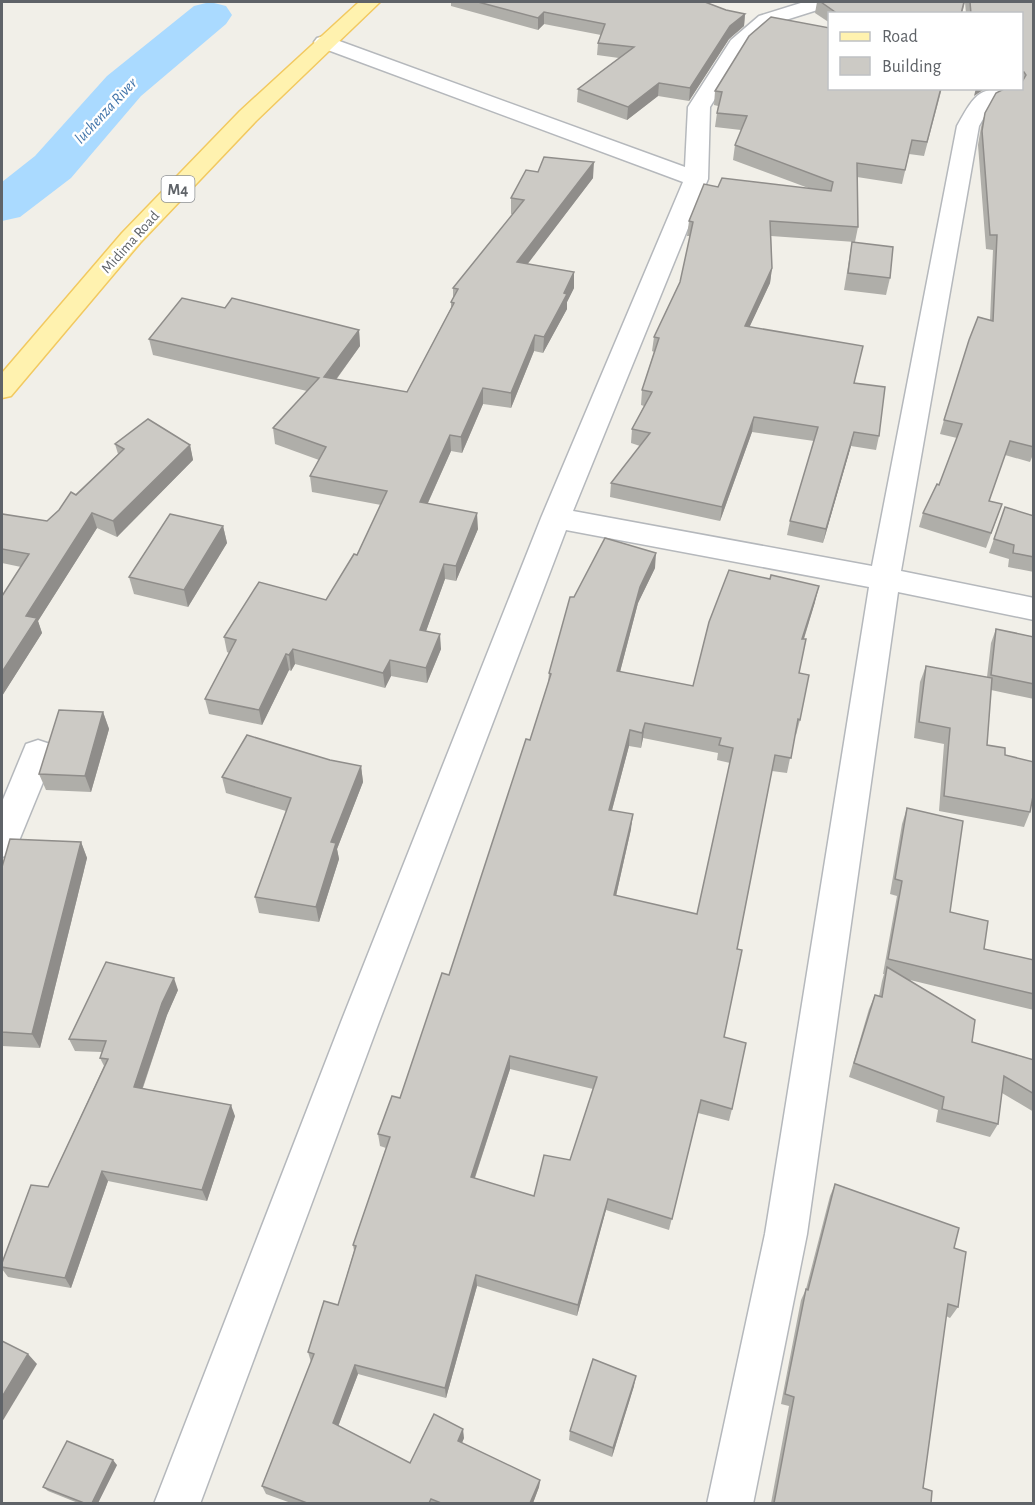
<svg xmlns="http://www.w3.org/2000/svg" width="1035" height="1505" viewBox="0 0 1035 1505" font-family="'Alegreya Sans',sans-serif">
<rect width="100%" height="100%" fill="#f1efe8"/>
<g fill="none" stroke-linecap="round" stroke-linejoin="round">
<path fill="#aadaff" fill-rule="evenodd" d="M210,2L226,6L232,15L226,24L141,96L71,178L20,217L2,221V182L35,156L107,76L194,6Z"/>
<defs>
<g id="minor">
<path d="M804,2H833L830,6L773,24L746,48L710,107L708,179L573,511L872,566L957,126C977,90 979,88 1020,88L1018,93L991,105L979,126L901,571L1034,598V620L898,592L807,1234L753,1504H707L765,1234L869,587L566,530L379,1022L200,1504H154L341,1022L541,518L683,182L317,46L314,42L317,38L324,36L331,38L685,167L688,107L731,40L759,16Z"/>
<path d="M38,740L50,744L55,753L14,853L2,857V802L26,744Z"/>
</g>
<path id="major" d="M359,2H380L256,121L140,243L11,396L2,398V373L122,233L240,111Z"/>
</defs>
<use href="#minor" stroke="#b5b8bc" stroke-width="3"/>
<use href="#major" stroke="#f2c960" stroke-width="3"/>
<use href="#minor" fill="#fff" fill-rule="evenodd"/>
<use href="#major" fill="#fff2af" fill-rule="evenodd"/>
</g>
<g fill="#afaea9" fill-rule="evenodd">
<path d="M451,2H705L726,10L745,14L744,26L729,39L689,101L658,96L627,120L577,102L578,89L619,58L597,55L598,43L601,35L544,24L538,30L451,6Z"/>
<path d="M817,2H965L962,14H830V23L815,13Z"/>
<path d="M965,2H1034V452L1030,462L1005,455L989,501L1002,504L986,548L919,527L923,513L939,485L957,438L940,434L944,420L990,320L993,250L986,249L978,145L981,127L985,113L1022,88V14H966Z"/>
<path d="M942,88L924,156L909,154L902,184L857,177L858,227L855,242L771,236L772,268L770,283L749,327L855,383L879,436L876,450L851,446L823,543L787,535L790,521L814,441L752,432L720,521L610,497L611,483L640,446L631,443L632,429L644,406L641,405L642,390L654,352L652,351L654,337L680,282L690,236H687L689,221L718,187L811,189L733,160L735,145L741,130L715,127L718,106L714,105L715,91Z"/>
<path d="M538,172L593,178L527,264L574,288L567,302V309L543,353L534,351L511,408L483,404L462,453L451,451L428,503L478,529L456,581L445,579L426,631L441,649L427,683L391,676L385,688L295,664L291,671L289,670L262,725L209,714L205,699L229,653L227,652L224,637L326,600L357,555L381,505L312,492L310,476L319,460L275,444L273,428L307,391L153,355L149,339L225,308L359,330L360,346L336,380L407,392L451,308V302L453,298V288L513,214H511V198Z"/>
<path d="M852,242L890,278L886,295L844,290Z"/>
<path d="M115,444L190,445L193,460L117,537L97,528L38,621L42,633L2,696V596L21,567L2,563V514L47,521L118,454Z"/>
<path d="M1005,507L1034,516V572L1008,567L1009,559L989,553Z"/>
<path d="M223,526L227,543L188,607L134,594L129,577Z"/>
<path d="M655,568L638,603L620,672L693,686L815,602L804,639L799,673L800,720L796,735L795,734L787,773L772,771L737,949L724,1037L732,1109L729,1121L698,1113L669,1230L606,1210L577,1316L477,1286L446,1398L358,1374L338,1426L410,1463L464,1438L462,1443L540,1480L539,1487L533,1503H291L266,1494L262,1486L311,1362L308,1352L338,1305L354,1251L353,1245L386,1148L380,1146L378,1134L400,1098L449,975L530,740L548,683L549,673L574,597ZM643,738L718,753L717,760L730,763L697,914L616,896L631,829L612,810L629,746L641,748ZM510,1069L593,1089L570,1160L534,1196L475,1178Z"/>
<path d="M996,629L1034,637V699L991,690L987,745L1005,755L1030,812L1024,827L939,811L944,744L914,738L920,682L926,666L987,677L991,643Z"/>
<path d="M103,712L109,729L91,792L46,790L39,774Z"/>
<path d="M330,760L361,766L363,782L337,849L339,859L319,922L259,913L255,897L286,811L226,793L222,777Z"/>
<path d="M907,808L950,912L984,949L1034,960V1010L910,980L972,1042L1034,1060V1112L1002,1093L998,1124L990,1137L936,1122L938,1110L849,1077L869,1009L875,995L879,996L882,981L884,974H883L897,896L890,894L902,824Z"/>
<path d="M81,842L87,858L40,1048L2,1046V867Z"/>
<path d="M178,990L167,1015L143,1088L235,1116L207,1201L108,1181L71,1288L8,1277L2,1269V1263L48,1187L104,1066L100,1058L102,1052L75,1051L69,1039Z"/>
<path d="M835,1184L954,1248L958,1307L950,1318L946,1316L923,1488L931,1503H771L789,1406L781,1404L801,1300L806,1289L830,1196Z"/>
<path d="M634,1386L612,1457L569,1440L570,1431Z"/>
<path d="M117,1465L98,1503H78L48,1491L43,1487Z"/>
</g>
<g fill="#8f8d8a">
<path d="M544,12V24L538,30V18Z"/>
<path d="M745,14L744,26L729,39L689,101L690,88L730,26Z"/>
<path d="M659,83L658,96L627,120L628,107Z"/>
<path d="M976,88H986L974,96Z"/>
<path d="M594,162L593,178L517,278V262Z"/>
<path d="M772,268L770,283L743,341L745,326Z"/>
<path d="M574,272V288L567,302V309L543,353L544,337Z"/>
<path d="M359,330L360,346L326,393L324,377Z"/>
<path d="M535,335L534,351L511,408V393Z"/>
<path d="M483,388V404L462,453L461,437Z"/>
<path d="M754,417L752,432L720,521L722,507Z"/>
<path d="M854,432L851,446L823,543L826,529Z"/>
<path d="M450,435L451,451L421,518L420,502Z"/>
<path d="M190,445L193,460L117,537L113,521Z"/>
<path d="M92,513L97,528L38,621L42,633L2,696V672L26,616Z"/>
<path d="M477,513L478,529L456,581V566Z"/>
<path d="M223,526L227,543L188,607L184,590Z"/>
<path d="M656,553L655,568L638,603L616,687L617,671L640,587Z"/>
<path d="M444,564L445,579L421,645L420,630Z"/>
<path d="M819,586L815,602L799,654L802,639Z"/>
<path d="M440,634L441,649L427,683L426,668Z"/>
<path d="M293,649L295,664L291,671L289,655Z"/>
<path d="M286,654L289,670L262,725L259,710Z"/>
<path d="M390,660L391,676L385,688L383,673Z"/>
<path d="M103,712L109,729L91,792L85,776Z"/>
<path d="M645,723L643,738L641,748L642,733Z"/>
<path d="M630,730L629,746L608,825L609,810Z"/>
<path d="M361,766L363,782L337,849L339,859L319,922L316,907L331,842Z"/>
<path d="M633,814L631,829L613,909L614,895Z"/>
<path d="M81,842L87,858L40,1048L32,1034Z"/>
<path d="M174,978L178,990L167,1015L139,1098L134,1087L162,1003Z"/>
<path d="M510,1056V1069L471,1189V1177Z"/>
<path d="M231,1105L235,1116L207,1201L202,1190Z"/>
<path d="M102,1171L108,1181L71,1288L65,1278Z"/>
<path d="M608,1199L606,1210L577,1316L578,1305Z"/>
<path d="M476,1275L477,1286L446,1398L445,1388Z"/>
<path d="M28,1354L37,1364L2,1422V1397Z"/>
<path d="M355,1365L358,1374L336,1432L333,1423Z"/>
<path d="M636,1376L634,1386L612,1457L613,1448Z"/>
<path d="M463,1429L464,1438L459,1449L458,1441Z"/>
<path d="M113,1460L117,1465L98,1503H92Z"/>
<path d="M540,1480L539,1487L533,1503H530Z"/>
</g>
<g fill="#cccac5" stroke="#8f8d8a" stroke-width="1.5" fill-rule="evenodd">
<path d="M478,2H705L726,10L745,14L730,26L690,88L659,83L628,107L578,89L634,47L598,43L605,24L544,12L538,18Z"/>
<path d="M821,2H964L961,14H838Z"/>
<path d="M970,2H1034V447L1010,441L989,501L1002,504L991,533L923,513L937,484L939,485L962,424L944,420L969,340L978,317L993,321L997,235H990L982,131L985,113L996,93L1006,88H1022V82L1026,75L1024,72H1022V14H971Z"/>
<path d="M771,17L830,28V88H941L927,142L912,140L905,170L857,163L858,227L770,221L772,268L745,326L863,346L854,383L885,387L879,436L854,432L826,529L790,521L818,427L754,417L722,507L611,483L650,433L632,429L652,392L642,390L659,338L654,337L680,282L693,222L689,221L704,184L718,187L722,178L831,191L833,182L735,145L747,116L717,113L722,92L715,91L749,36Z"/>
<path d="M544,157L594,162L517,262L574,272L564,293L567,294L544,337L535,335L511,393L483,388L461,437L450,435L420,502L477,513L456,566L444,564L420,630L440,634L426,668L390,660L383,673L293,649L289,655L286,654L259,710L205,699L236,640L224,637L259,582L326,600L354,554L357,555L387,491L310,476L326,447L273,428L319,378L149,339L182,298L225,308L232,298L359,330L324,377L407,392L454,303L451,302L458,289L453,288L524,200L511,198L526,170L538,172Z"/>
<path d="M852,242L893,247L890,278L848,273Z"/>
<path d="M148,419L190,445L113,521L92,513L26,616L37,618L2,672V596L29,554L2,549V514L47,521L59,510L71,492L76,495L124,449L115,444Z"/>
<path d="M1005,507L1034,516V557L1013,553L1014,545L994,539Z"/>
<path d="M170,514L223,526L184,590L129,577Z"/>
<path d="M605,538L656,553L640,587L617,671L693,686L709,622L729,570L770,579L771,575L819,586L802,639H806L799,673L809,675L800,720L798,719L791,758L775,755L737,949L742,950L724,1037L746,1043L732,1109L701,1100L672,1219L608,1199L578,1305L476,1275L445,1388L355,1365L333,1423L410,1463L434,1414L463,1429L458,1441L540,1480L530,1503H441L431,1499L429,1503H307L262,1486L314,1354L308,1352L324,1301L338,1305L356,1246L353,1245L390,1137L378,1134L392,1096L400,1098L442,973L449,975L526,739L530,740L551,674L549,673L570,597H574ZM645,723L721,738L719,745L733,748L697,914L614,895L633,814L609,810L630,730L642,733ZM510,1056L597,1077L570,1160L544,1155L534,1196L471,1177Z"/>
<path d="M996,629L1034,637V684L991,675Z"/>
<path d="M926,666L992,678L987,745L1005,748V755L1034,762V791L1030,812L944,796L950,728L919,722Z"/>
<path d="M59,710L103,712L85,776L39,774Z"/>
<path d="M247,735L330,760L361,766L331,842L336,843L316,907L255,897L291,798L222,777Z"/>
<path d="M907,808L963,821L950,912L988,921L984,949L1034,960V994L888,959L902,881L895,879Z"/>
<path d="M10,839L81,842L32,1034L2,1032V867Z"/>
<path d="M106,962L174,978L162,1003L134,1087L231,1105L202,1190L102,1171L65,1278L2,1267V1263L31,1185L48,1187L108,1059L100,1058L106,1041L69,1039Z"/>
<path d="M887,967L975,1020L972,1042L1034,1060V1094L1004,1076L998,1124L942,1109L944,1097L854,1063L875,995L882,997Z"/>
<path d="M835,1184L959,1228L954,1248L966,1252L958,1307L948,1304L923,1488L932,1491L931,1503H774L794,1397L785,1394L806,1289L808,1290Z"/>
<path d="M2,1341L28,1354L2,1397Z"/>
<path d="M593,1359L636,1376L613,1448L570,1431Z"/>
<path d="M67,1441L113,1460L92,1503H84L43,1487Z"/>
</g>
<g text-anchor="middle" stroke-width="5" stroke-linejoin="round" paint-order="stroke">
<g font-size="15" fill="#5f6368" stroke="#fff">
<text transform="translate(130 242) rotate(-48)" y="5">Midima Road</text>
</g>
<g font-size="16" font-style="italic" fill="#4174aa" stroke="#fff">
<text transform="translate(105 110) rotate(-47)" y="6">luchenza River</text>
</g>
<rect fill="#fff" stroke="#8f9295" stroke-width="1.5" x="161.5" y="176" width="33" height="26" rx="4.5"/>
<g font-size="16" font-weight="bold" fill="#5f6368">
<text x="178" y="195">M4</text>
</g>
</g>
<rect width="1035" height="1505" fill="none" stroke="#5f6368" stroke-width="6"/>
<rect x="828" y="12" width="195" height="78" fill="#ffffff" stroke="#bfc1c3" stroke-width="1.5"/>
<rect x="840" y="32" width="30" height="9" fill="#fff2af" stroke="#bfc1c3" stroke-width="1.5"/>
<text x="882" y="42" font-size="18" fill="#5f6368">Road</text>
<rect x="840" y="57" width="30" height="18" fill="#cccac5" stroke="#bfc1c3" stroke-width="1.5"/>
<text x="882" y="72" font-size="18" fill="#5f6368">Building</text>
</svg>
